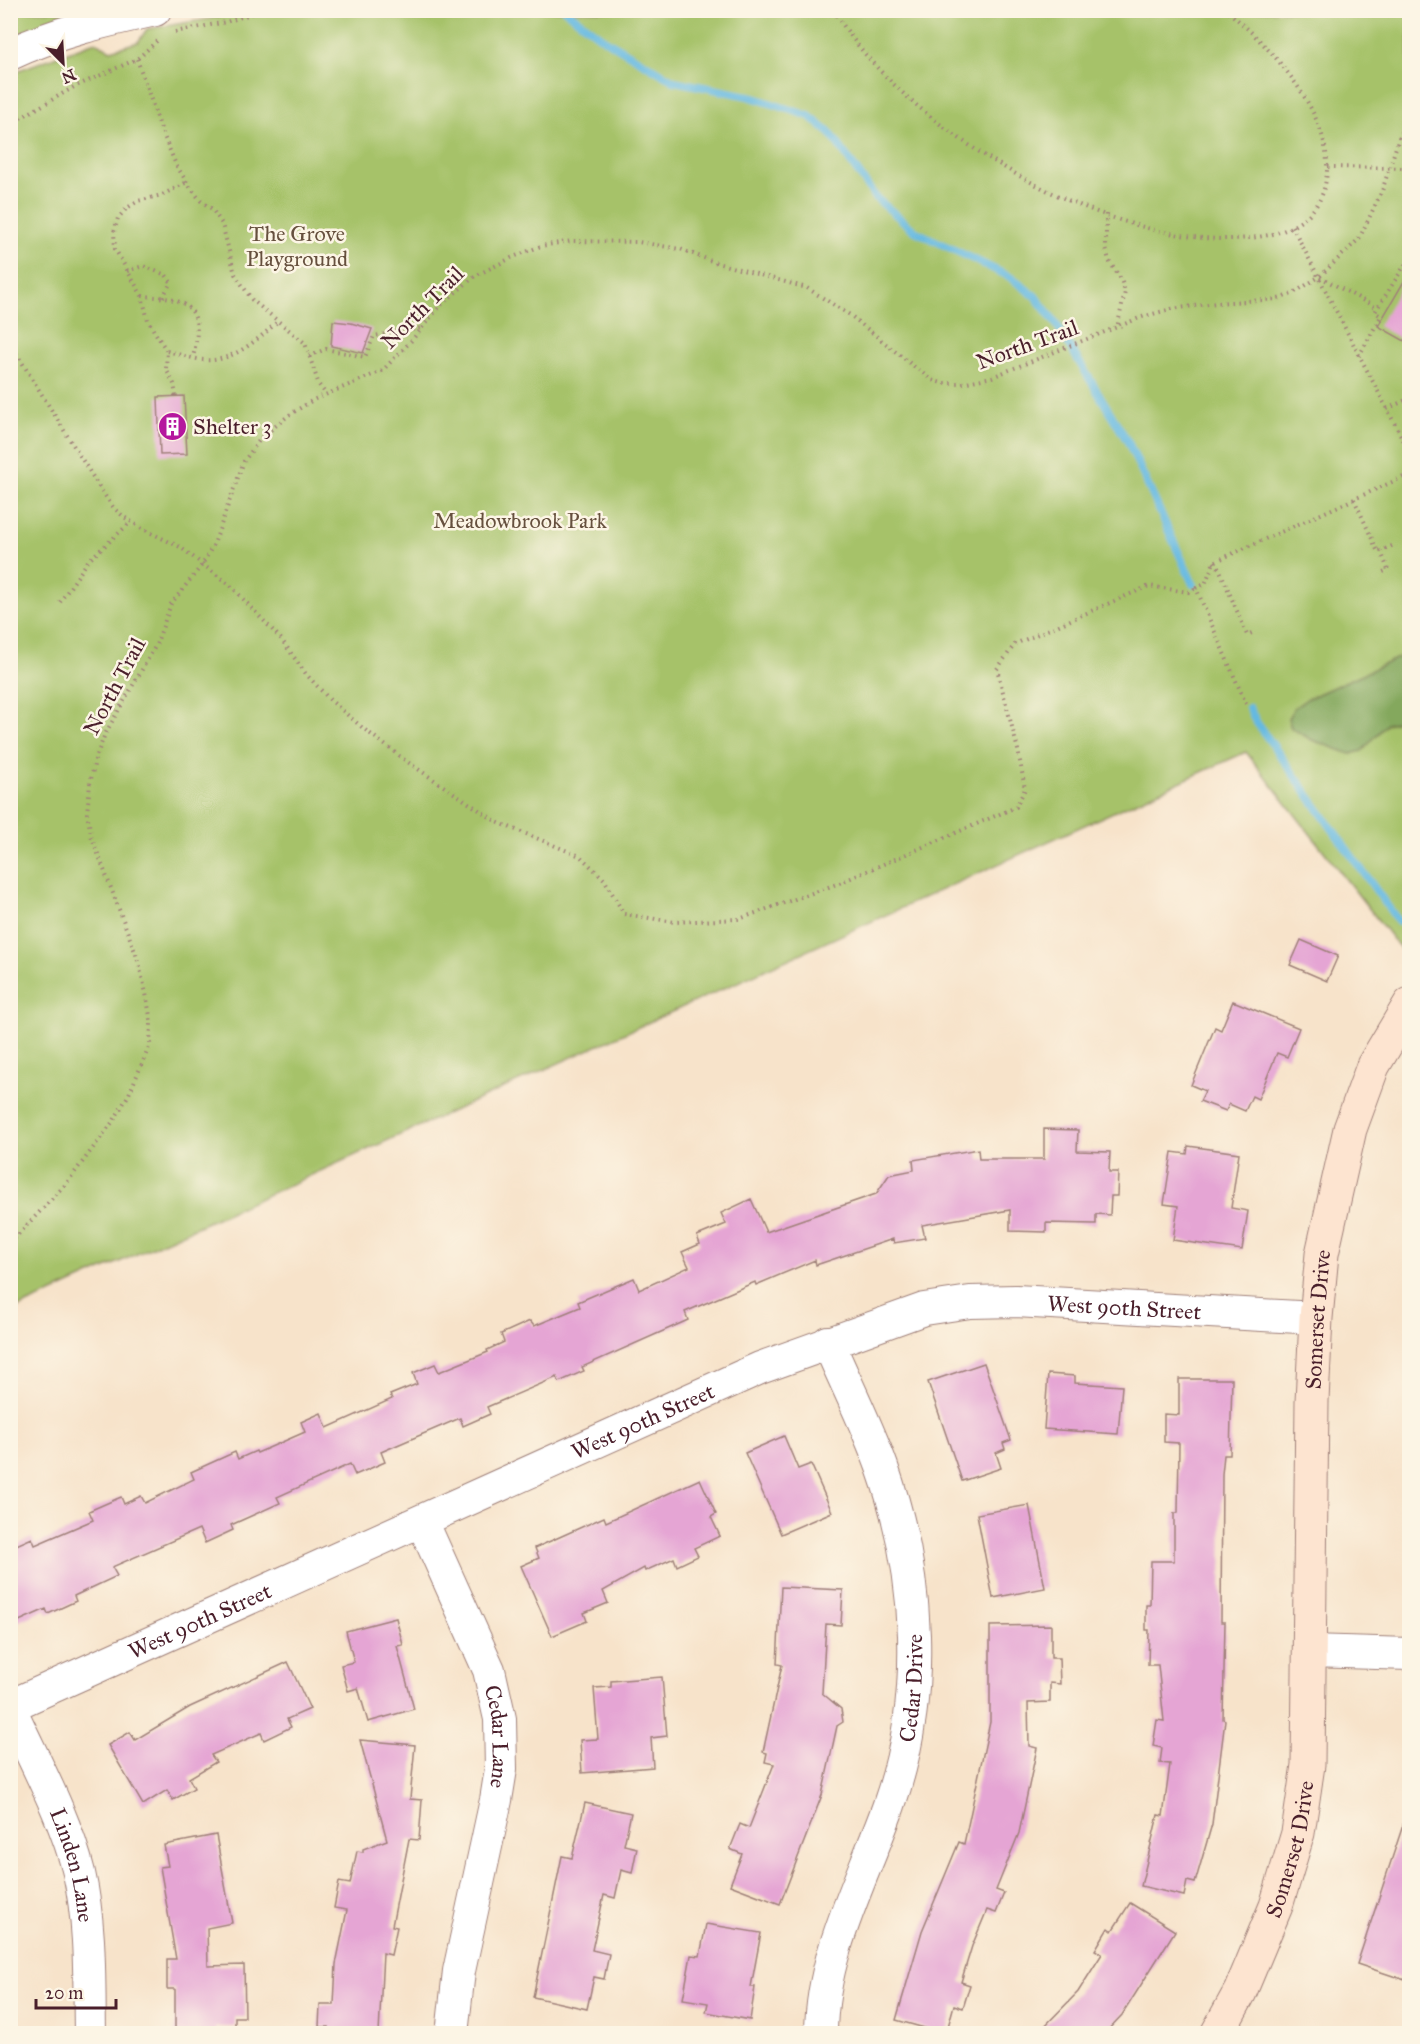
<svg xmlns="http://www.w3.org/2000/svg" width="1420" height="2044" viewBox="0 0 1420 2044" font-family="'IM FELL Great Primer',serif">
<rect width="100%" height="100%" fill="#fcf5e5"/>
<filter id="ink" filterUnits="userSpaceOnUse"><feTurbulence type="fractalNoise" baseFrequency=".0167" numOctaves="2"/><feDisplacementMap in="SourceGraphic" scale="12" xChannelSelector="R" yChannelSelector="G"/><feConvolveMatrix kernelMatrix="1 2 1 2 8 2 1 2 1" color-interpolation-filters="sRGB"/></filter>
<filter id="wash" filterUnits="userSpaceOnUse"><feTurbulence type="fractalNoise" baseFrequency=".008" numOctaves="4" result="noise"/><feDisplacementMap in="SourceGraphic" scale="24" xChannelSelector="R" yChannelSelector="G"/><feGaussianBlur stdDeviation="1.35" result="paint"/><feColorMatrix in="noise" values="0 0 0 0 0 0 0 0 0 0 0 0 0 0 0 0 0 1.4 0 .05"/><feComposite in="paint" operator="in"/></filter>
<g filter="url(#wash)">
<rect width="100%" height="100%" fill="#f7e3ca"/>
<g fill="#a6c269" stroke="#78704a" stroke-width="1.5">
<path d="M11,11H101L11,41Z"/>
<path d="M242,11H1409L1410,953L1407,957L1246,752L11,1311V73L95,42L111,50L138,42L147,29L209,19Z"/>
</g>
<path fill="#84a85d" stroke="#676444" stroke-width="1.5" d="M1409,653V718L1387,724L1362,751L1350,754L1312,740L1291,728L1288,718L1294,708L1307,699Z"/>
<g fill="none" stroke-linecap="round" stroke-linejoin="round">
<g stroke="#65b9e1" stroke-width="8">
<path d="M565,10L602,38L674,81L748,96L809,116L831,134L876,198L915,231L1010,277L1035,296L1055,322L1128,442L1193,584"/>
<path d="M1249,708L1257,723L1398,921"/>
</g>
</g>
<g id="blocks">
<g fill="#e5a5d4">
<path d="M1410,271V344L1378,326Z"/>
<path d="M333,321L351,323L372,329L363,353L331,346Z"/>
<path d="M184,396L187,454L160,455L158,397Z"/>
<path d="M1301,940L1338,956L1327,981L1290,965Z"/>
<path d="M1233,1001L1299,1028L1287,1057L1277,1053L1258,1099L1252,1096L1245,1111L1229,1104L1226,1111L1200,1101L1205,1091L1191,1085L1215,1027L1221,1030Z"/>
<path d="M1044,1129L1078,1130L1077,1151L1110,1152L1109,1172H1118L1117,1196H1111L1110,1215L1096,1214V1224L1046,1223V1232L1010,1231V1210L922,1225L925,1238L894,1243L893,1239L816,1265L815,1260L756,1285L755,1282L685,1312L688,1320L582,1367L584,1371L559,1382L557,1377L487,1407L490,1414L463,1426L460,1418L381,1452L385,1462L355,1475L350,1464L277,1497L280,1503L231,1525L233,1530L205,1543L199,1529L112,1567L117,1576L74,1596L76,1601L48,1614L46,1609L10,1625V1556L14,1546L32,1538L35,1545L93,1520L89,1511L121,1497L124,1504L141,1496L145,1503L194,1479L191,1472L235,1452L238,1459L256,1451L257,1453L305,1432L301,1422L321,1413L327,1428L392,1399L390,1395L417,1384L413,1373L435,1364L439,1372L488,1352L487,1350L504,1342L501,1334L530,1321L534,1326L580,1307L578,1302L634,1278L639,1290L689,1267L682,1252L700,1244L697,1236L726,1224L721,1213L751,1199L766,1232L876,1194L889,1175L914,1170L913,1160L978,1149L979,1159H1044Z"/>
<path d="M1188,1146L1239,1153L1231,1208L1248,1211L1242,1250L1173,1240L1178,1206L1164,1204L1172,1152L1187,1154Z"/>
<path d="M984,1363L1011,1440L1003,1443L1005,1449L996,1453L1001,1468L962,1481L928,1382Z"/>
<path d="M1048,1374L1075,1376V1383L1122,1386L1118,1434L1044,1429Z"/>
<path d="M1179,1379H1232L1230,1455H1224L1222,1474L1221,1622H1225L1223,1719L1225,1720L1212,1824L1195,1883L1187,1881L1184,1896L1141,1886L1158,1815L1163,1816L1170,1764L1160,1763L1162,1748L1153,1746L1157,1720L1164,1721L1158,1665H1148L1149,1630H1146V1605H1150L1151,1561H1174V1513H1178L1179,1443L1164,1442V1414L1179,1415Z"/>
<path d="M784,1436L798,1469L811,1464L832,1512L781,1534L745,1453Z"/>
<path d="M700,1479L716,1514L711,1517L720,1536L694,1548L698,1556L677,1566L674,1558L645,1571L644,1568L603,1591L608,1603L584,1613L587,1621L552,1636L521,1566L539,1558L535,1548L604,1517L606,1522Z"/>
<path d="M1029,1505L1045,1588L993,1598L977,1514Z"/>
<path d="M781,1587L843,1590L841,1625L826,1624L822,1693L841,1709L843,1722L837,1726L822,1795L780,1904L730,1885L742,1854L730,1849L740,1824L749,1828L774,1764L765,1762L767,1753L763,1752L782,1665L777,1664Z"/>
<path d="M396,1618L403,1645L397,1646L414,1709L368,1722L358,1688L348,1691L341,1665L354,1662L346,1631Z"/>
<path d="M1051,1625V1658H1059L1060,1684L1050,1683V1702L1028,1703L1029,1746L1037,1748L1019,1833L996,1890L1004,1893L996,1913L987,1910L972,1946L961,1982L970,1985L963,2008L954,2005L946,2034L896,2020L922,1931L959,1842L964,1844L990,1722V1626Z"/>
<path d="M288,1662L310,1709L287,1719L291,1727L264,1740L261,1733L211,1755L216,1762L189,1778L194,1788L173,1800L167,1790L143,1805L108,1745L130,1732L135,1740L190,1707Z"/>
<path d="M662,1677L667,1736L651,1738L653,1767L582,1773L580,1740L598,1739L594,1688L611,1687V1681Z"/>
<path d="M360,1740L415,1745L410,1799L422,1800L419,1840L409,1839L392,1926L397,1927L391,1955L383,1953L379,2034H328V2027H319L320,2005H334L336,1964L347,1910L334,1908L339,1882L350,1884L357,1851L363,1852V1849L387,1840Z"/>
<path d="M585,1803L631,1813L624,1845L637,1848L632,1873L621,1870L615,1898L604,1895L592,1950L609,1954L604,1979L594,1977L587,2009L533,1997L562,1856L572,1858Z"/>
<path d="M1405,1819L1410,1820V1965L1405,1980L1357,1964Z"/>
<path d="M216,1835L232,1923L207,1928L208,1966L244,1965L245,2017H235V2027H216V2034H175V1989H167V1959H176L160,1867L168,1866L164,1845Z"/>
<path d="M1130,1903L1175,1931L1122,2015L1104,2034H1037L1078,1992L1102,1954L1095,1950L1108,1928L1112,1931Z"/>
<path d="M706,1924L761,1933L751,1987H755L750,2020L706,2012L708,2003L683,1999L691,1955L700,1956Z"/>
</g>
</g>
</g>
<g filter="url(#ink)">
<use href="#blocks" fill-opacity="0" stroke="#a0817a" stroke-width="1.5"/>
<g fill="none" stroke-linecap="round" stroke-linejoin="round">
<defs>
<g id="street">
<path d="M10,54C57,32 105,21 155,10"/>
<path id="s1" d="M422,1521L489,1670L500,1719L501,1769L496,1800L459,1971L452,2034"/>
<path d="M1310,1651L1410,1654"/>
<path id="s2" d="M10,1706L760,1368L924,1309L970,1302L1016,1301L1316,1318"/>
<path id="s3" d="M10,1708C34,1761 65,1816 79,1873C91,1926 89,1980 90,2034"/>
<path id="s4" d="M821,2034C821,1954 863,1879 889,1805C927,1697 920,1574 882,1467C867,1425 846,1384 828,1342"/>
</g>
<g id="secondary">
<path id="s5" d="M1217,2034L1240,1992L1276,1906L1298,1833L1308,1765L1312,1401L1316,1318L1322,1254L1350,1129L1373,1066L1410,1004"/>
</g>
</defs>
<use href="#street" stroke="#a0817a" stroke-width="34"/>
<use href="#secondary" stroke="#a0817a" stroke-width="35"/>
<g stroke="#a0817a" stroke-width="4" stroke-dasharray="1.5 4.5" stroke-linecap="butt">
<path d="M834,10C902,131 1129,264 1269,235C1292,230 1315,216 1323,192C1345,126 1273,48 1226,10"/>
<path d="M1399,10L1410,25"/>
<path d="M175,32L226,22L263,10"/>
<path d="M137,59L161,129L176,165L190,187L201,201L212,209L222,224L235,274L252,300L305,343L319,385L326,394"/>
<path d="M10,124L74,87L137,59L158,40"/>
<path d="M1328,167L1410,168"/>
<path d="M1106,214V248L1109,261L1121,279L1125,292L1117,328"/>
<path d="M1292,226L1410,453"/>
<path d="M127,271L143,266L166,275L171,282L163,297"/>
<path d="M1320,277L1377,308"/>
<path d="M142,296C189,298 205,307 193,357"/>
<path d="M10,343L101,490L113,507L124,517L143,529L180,547L231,586L281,639L306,674L330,700L364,729L406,761L497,822L580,856L604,879L624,914L675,922L739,919L837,884L1016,807L1025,789L1018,750L997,669L1015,644L1149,586L1188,592L1196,588"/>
<path d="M167,351C179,354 192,359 204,360C231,363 259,339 277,322"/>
<path d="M309,356L326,349L365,357L374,336L421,328"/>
<path d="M1359,356L1381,316L1375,312L1410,257"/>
<path d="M176,396L174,384L166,369L167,351L154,331L148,320L142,296L115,249L114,232L118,218L127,208L138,201L162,195L187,182"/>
<path d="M1387,409L1410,398"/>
<path d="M1354,499L1378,552L1394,545"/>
<path d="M1381,551L1388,570L1383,572"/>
<path d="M1214,562L1219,568L1247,635L1252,633"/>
<path d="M60,602L88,561L131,522"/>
<path d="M1246,704L1196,588L1205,584L1214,562L1410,474"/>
<path d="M10,1243L66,1184L114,1120L129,1094L150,1045L151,1022L146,993L137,957L91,835L87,813L90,784L95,760L105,734L156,645L171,604L202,565L214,544L244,461L261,438L289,415L313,400L382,371L411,341L441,305L475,276L511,258L541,246L572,241L638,242L680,249L717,263L807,288L850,315L931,380L942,383H962L992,377L1142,317L1171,309L1216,303L1278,299L1292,294L1319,277L1359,239L1382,191L1399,138L1410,118"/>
</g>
<use href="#street" stroke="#fff" stroke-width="32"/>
<use href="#secondary" stroke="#fde4d0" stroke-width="33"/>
</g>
</g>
<defs>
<symbol id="building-disc" viewBox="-11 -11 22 22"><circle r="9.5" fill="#b5179e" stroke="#fcf5e5"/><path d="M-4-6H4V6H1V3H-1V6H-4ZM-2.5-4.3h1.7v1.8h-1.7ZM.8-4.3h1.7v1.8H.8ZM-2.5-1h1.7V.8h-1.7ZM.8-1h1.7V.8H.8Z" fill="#fff"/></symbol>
</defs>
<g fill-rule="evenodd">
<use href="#building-disc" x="156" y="410" width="33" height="33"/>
</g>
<g text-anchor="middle" stroke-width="5" stroke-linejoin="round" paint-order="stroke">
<g font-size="22" fill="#66503e" stroke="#fcf5e5">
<text x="297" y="241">The Grove<tspan x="297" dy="25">Playground</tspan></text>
<text x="520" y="528">Meadowbrook Park</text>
</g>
<g font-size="22" fill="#4a1f2b" stroke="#fcf5e5">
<text transform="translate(422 307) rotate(-45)" y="8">North Trail</text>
<text transform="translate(1027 344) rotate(-20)" y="8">North Trail</text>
<text transform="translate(114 686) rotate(-62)" y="8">North Trail</text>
<text dy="8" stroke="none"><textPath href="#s2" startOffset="1198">West 90th Street</textPath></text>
<text dy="8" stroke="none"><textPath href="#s5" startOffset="732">Somerset Drive</textPath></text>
<text dy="8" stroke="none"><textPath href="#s2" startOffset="694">West 90th Street</textPath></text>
<text dy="8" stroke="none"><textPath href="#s2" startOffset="208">West 90th Street</textPath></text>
<text dy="8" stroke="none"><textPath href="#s4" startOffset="360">Cedar Drive</textPath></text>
<text dy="8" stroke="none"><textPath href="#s1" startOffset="231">Cedar Lane</textPath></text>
<text dy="8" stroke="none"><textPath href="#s5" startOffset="200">Somerset Drive</textPath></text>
<text dy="8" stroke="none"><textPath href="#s3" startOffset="170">Linden Lane</textPath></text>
</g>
<g font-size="22" fill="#4a1f2b" stroke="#fcf5e5" text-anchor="start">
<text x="193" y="434">Shelter 3</text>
</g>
</g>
<rect width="1420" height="2044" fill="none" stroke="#fcf5e5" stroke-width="36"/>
<g transform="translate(63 63) rotate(156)" stroke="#fcf5e5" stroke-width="4.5" paint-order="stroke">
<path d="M0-4.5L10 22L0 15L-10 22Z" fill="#4a1f2b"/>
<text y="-9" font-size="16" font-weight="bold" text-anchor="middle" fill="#4a1f2b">N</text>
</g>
<path d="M36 1999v9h80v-9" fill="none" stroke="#4a1f2b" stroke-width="3"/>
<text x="45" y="1999" font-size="18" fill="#4a1f2b" stroke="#fcf5e5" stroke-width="4.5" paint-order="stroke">20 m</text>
</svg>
